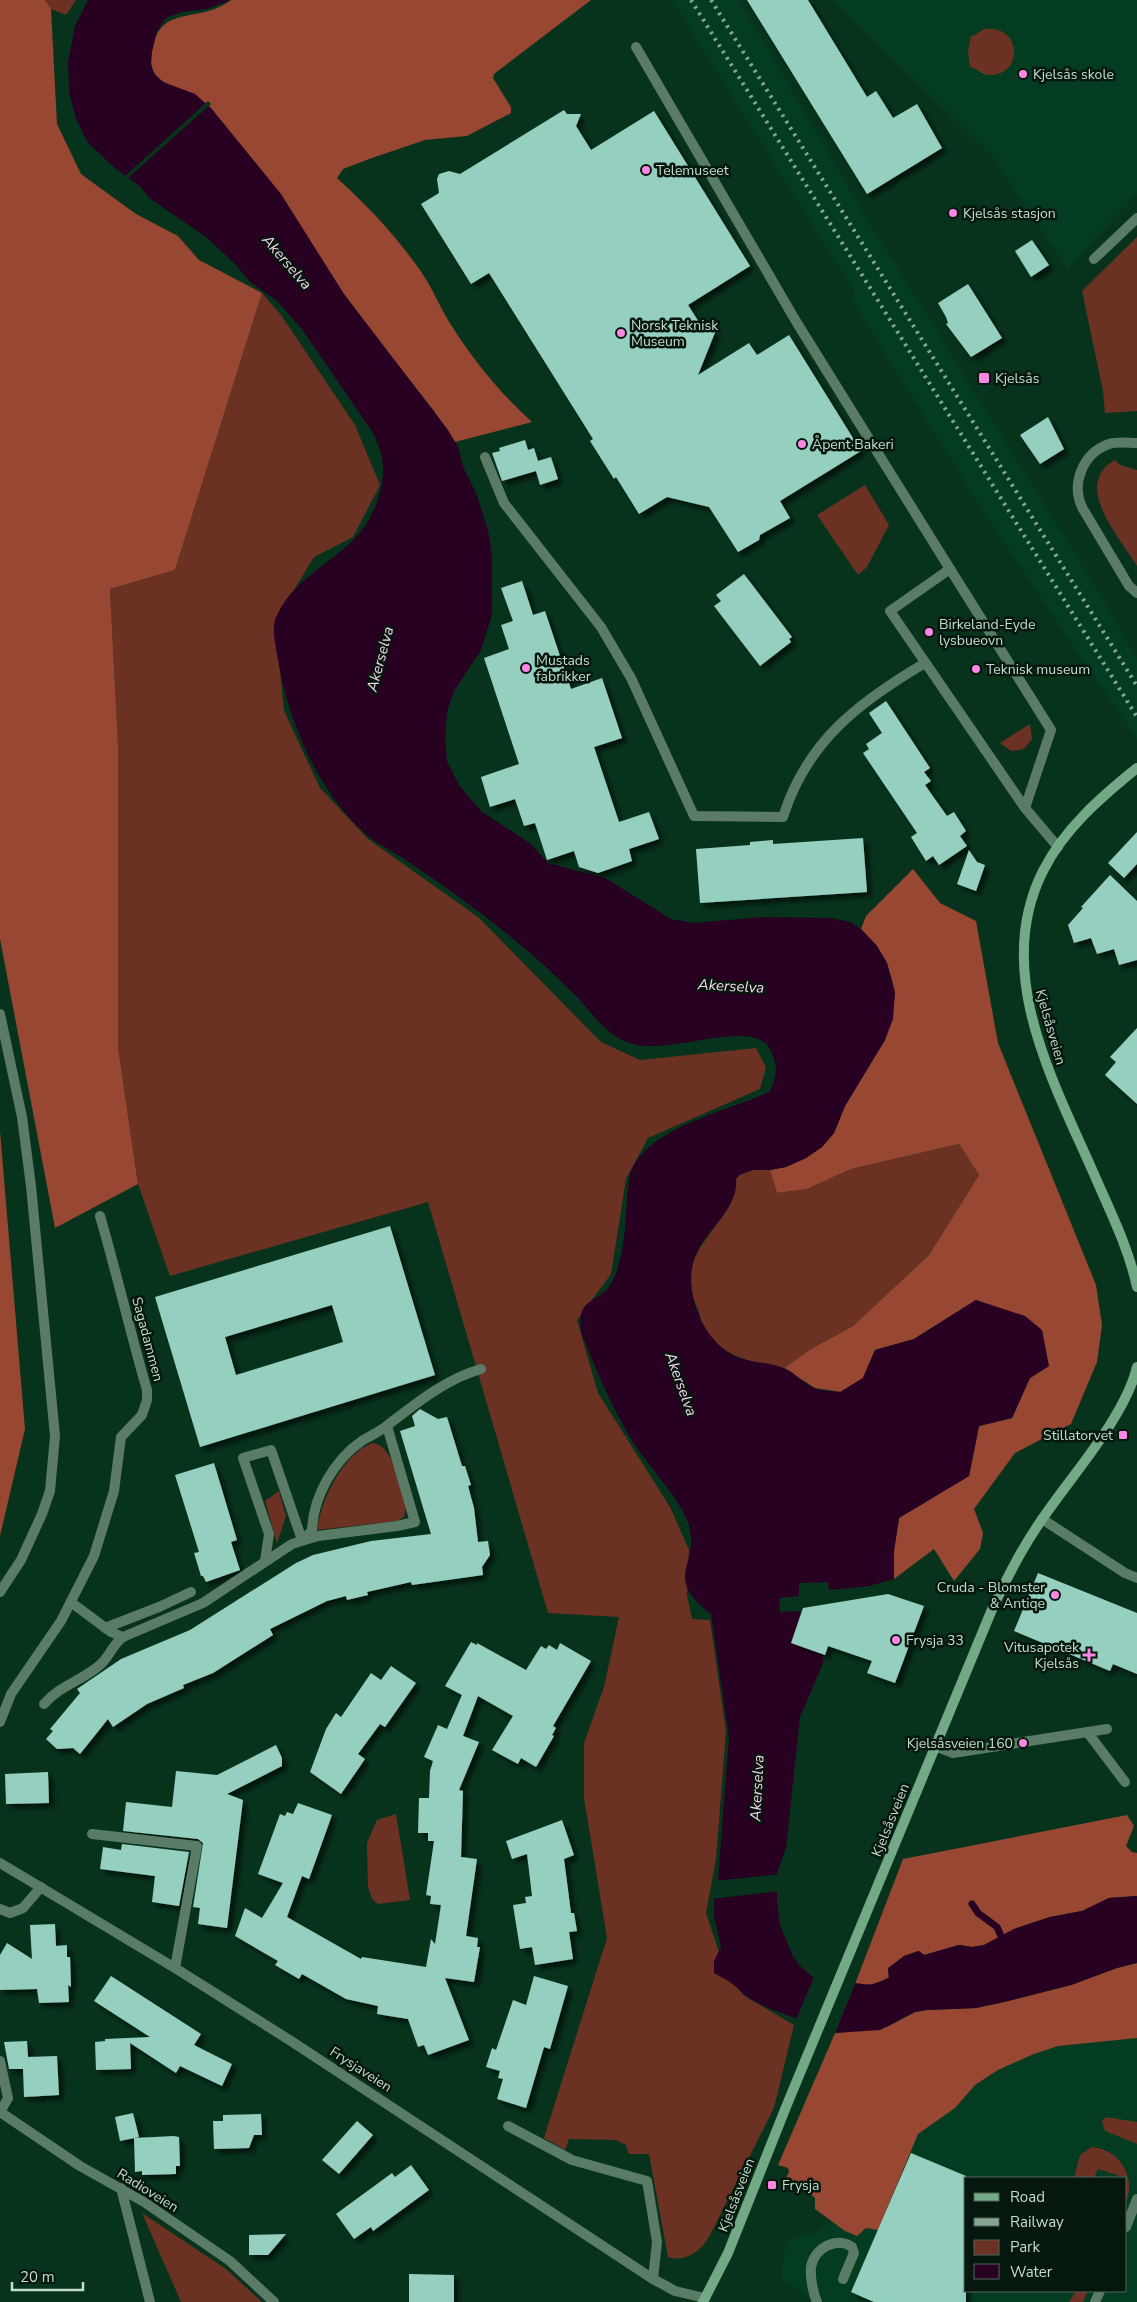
<svg xmlns="http://www.w3.org/2000/svg" width="1137" height="2302" viewBox="0 0 1137 2302" font-family="'Nunito Sans',sans-serif">
<defs>
<filter id="shadow"><feDropShadow dx="4.5" dy="4.5" stdDeviation="2.5" flood-color="#0009"/></filter>
</defs>
<rect width="100%" height="100%" fill="#07331c"/>
<g fill="#043c21" fill-rule="evenodd">
<path d="M672,0H739L863,212L1106,604L1137,659V739L997,533L850,297L855,294L852,288Z"/>
<path d="M832,0H1137V194L1067,269L995,159Z"/>
<path d="M1042,2025L1137,2026V2302H810L807,2296L781,2279L785,2250L790,2240L801,2235L815,2234L827,2224L833,2222L909,2121ZM966,2178H1126V2291H966Z"/>
</g>
<g fill="#6b3122">
<path d="M45,0H76L66,15L51,9Z"/>
<path d="M984,29C1022,24 1024,75 990,75C981,75 977,68 970,67L968,51L971,35L973,36Z"/>
<path d="M1137,237V411L1105,413L1103,391L1082,291Z"/>
<path d="M262,293L281,315L355,425L380,485L353,537L314,557L275,621L284,711L320,788L368,839L478,917L601,1042L640,1060L756,1048L766,1067L760,1089L648,1138L626,1179L611,1274L577,1320L598,1393L670,1507L689,1550L687,1595L692,1619L710,1620L726,1731L716,1859L706,1913L725,1970L743,1995L794,2025L774,2108L710,2235C702,2250 686,2263 668,2257L649,2154H629L626,2145L616,2140L569,2139L565,2150L544,2138L607,1938L584,1798V1743L604,1687L619,1617L548,1613L428,1202L170,1276L138,1184L118,1047V744L110,589L175,570Z"/>
<path d="M1115,460L1120,465L1137,470V566C1120,538 1071,484 1115,460Z"/>
<path d="M865,485L889,525L867,567L858,575L817,515Z"/>
<path d="M1030,724L1032,739L1024,749L1011,751L1000,743Z"/>
<path d="M959,1144L979,1175L929,1255L853,1326L811,1349L784,1368C754,1363 722,1357 704,1329C700,1322 701,1314 697,1307C689,1290 688,1269 698,1252C710,1229 738,1206 736,1179C744,1168 758,1170 770,1170L777,1193L807,1189L851,1169Z"/>
<path d="M372,1443C394,1444 400,1489 406,1507L404,1517L397,1521L317,1530C321,1500 343,1454 372,1443Z"/>
<path d="M279,1491L286,1516L277,1543L265,1501Z"/>
<path d="M396,1814L410,1900L378,1904L372,1899L368,1887L367,1843L377,1820Z"/>
<path d="M1106,2117L1137,2122V2144L1105,2131L1102,2121Z"/>
<path d="M1092,2147C1119,2149 1137,2177 1126,2202V2178L1098,2169L1094,2178H1074L1080,2155Z"/>
<path d="M142,2213L226,2269L262,2302H181Z"/>
<path d="M1076,2291H1088L1083,2302H1069Z"/>
</g>
<g fill="#974732">
<path d="M0,0H45L51,9L57,124L81,174L136,214L178,236L199,260L262,293L175,570L110,589L118,744V1047L138,1184L55,1228L0,939Z"/>
<path d="M231,0H591L494,74L493,78L511,107V113L467,136L425,140L372,158L343,169L337,178C367,205 394,234 417,266C431,284 439,306 451,325C474,361 501,394 532,422L455,442L434,411L375,336L195,94C177,88 150,83 151,59C156,0 197,26 231,0Z"/>
<path d="M913,869L940,903L976,921L998,1043L1096,1285L1102,1325L1097,1362L1071,1424L1015,1453L974,1509L983,1533L980,1549L954,1581L934,1549L894,1579V1551L899,1518L969,1476L979,1426L1012,1418L1030,1378L1049,1366L976,1300L914,1339L875,1350L863,1378L841,1392L815,1388L784,1368L811,1349L853,1326L929,1255L979,1175L959,1144L851,1169L807,1189L777,1193L770,1170L786,1167L806,1158L822,1147L834,1133L845,1106L885,1040L895,993L892,980L887,963L877,946L861,929L866,916Z"/>
<path d="M0,1131L25,1429L0,1536Z"/>
<path d="M1127,1815L1134,1826L1126,1846L1132,1852L1137,1853V1896L1109,1898L1082,1911L1050,1917L1014,1929L984,1945L972,1947L959,1945L924,1955L918,1951L904,1956L888,1971L889,1977C879,1984 867,1986 855,1984L903,1859Z"/>
<path d="M1137,1963V2038L1058,2046L1034,2054L998,2070L975,2085L955,2108L918,2134L878,2230L866,2228L857,2236L845,2231L815,2209V2198L802,2186L784,2182L789,2172L788,2168L778,2165L835,2033L887,2027L915,2012L927,2010L976,2008L1004,2002L1071,1985L1117,1968Z"/>
</g>
<path fill="#280022" d="M88,0H231L207,9L182,12L166,18L157,31L152,52L151,64L154,74L163,82L195,94L211,108L281,194L344,294L448,430L458,447L464,469L476,493L488,530L492,555V615L481,650L454,691L447,712L445,738L447,761L459,785L481,811L531,844L548,863L605,878L671,919L694,923L762,917L831,918L850,922L861,929L877,946L887,963L895,993L893,1019L885,1040L845,1106L834,1133L822,1147L806,1158L786,1167L770,1170H753L739,1175L736,1179C739,1208 707,1229 696,1254C682,1287 700,1336 731,1354C748,1364 769,1361 786,1369C796,1374 804,1384 814,1388C822,1391 832,1391 840,1392L863,1378L875,1350L914,1339L976,1300L1025,1316L1042,1330L1049,1366L1030,1378L1012,1418L979,1426L969,1476L899,1518L894,1551V1579L869,1586L829,1590L828,1582L799,1583V1596L779,1598L780,1612L801,1611L792,1641L823,1653V1663L800,1717L786,1848L777,1873V1901L780,1925L793,1956L800,1966L814,1978L871,1985L889,1978L888,1968L904,1956L919,1951L924,1955L959,1945L972,1947L984,1945L1014,1929L1050,1917L1082,1911L1109,1898L1137,1896V1963L1117,1968L1071,1985L1004,2002L976,2008L927,2010L915,2012L880,2030L835,2033L768,2008L750,1999L730,1982L714,1973V1961L721,1947L714,1916V1898L718,1880L729,1737L711,1614C659,1573 704,1566 687,1520C678,1497 647,1464 633,1442C612,1408 597,1372 582,1335C574,1292 601,1308 614,1278C627,1248 625,1212 629,1180C637,1129 730,1111 769,1092C775,1082 778,1071 774,1059C772,1053 769,1045 764,1042C735,1023 667,1056 630,1043C605,1035 594,1015 578,998C543,962 503,929 463,900C443,885 422,871 401,857C390,850 377,844 367,835C317,792 287,719 277,654C275,642 271,627 277,615C300,565 363,557 379,495C386,471 384,455 373,433L302,329L277,301L250,282L235,264L206,237L148,197L140,186L117,170L88,143L76,119L69,92L68,62L75,26Z"/>
<g fill="#07331c">
<path d="M208,101L211,104L127,179L124,177Z"/>
<path d="M780,1874L779,1891L712,1899L715,1881Z"/>
<path d="M815,1975L856,1982L834,2036L795,2022Z"/>
</g>
<g fill="none" stroke-linecap="round" stroke-linejoin="round">
<path stroke="#280022" stroke-width="7" d="M972,1904L978,1913L997,1927L1004,1943"/>
</g>
<g fill="#95cfbf" fill-rule="evenodd" filter="url(#shadow)">
<path d="M747,0H808L867,97L876,91L893,118L917,104L942,148L867,194Z"/>
<path d="M564,110L567,114H581L576,126L591,150L654,111L750,266L688,305L704,330H716L698,375L749,343L757,355L789,335L861,451L780,501L790,518L760,535L759,540L738,552L709,507L667,497L639,514L616,477L614,479L590,441L593,439L489,273L471,284L421,204L439,193L437,179L439,174L449,171L460,174Z"/>
<path d="M1032,240L1049,265L1031,277L1015,251Z"/>
<path d="M968,284L1002,338L971,357L946,324L948,323L946,317L938,303Z"/>
<path d="M1048,417L1064,449L1040,464L1020,435Z"/>
<path d="M525,440L528,450L534,448L538,461L551,457L558,479L540,485L536,471L502,481L492,453L500,451L499,448Z"/>
<path d="M744,574L792,637L789,639L791,642L760,666L714,606L721,601L716,595Z"/>
<path d="M522,581L533,615L545,611L571,689L602,678L622,738L594,747L619,822L649,812L659,839L629,849L632,861L598,873L579,867L574,851L547,860L535,823L524,826L515,799L490,807L481,777L519,764L484,658L509,649L501,625L513,621L501,588Z"/>
<path d="M886,701L930,768L924,772L931,781L925,785L947,816L954,812L966,831L960,836L967,846L939,865L933,856L926,861L911,837L917,833L863,753L869,749L866,744L882,733L869,713Z"/>
<path d="M1137,832V864L1124,878L1108,863Z"/>
<path d="M863,838L867,892L700,903L696,849L750,845V842L773,840V844Z"/>
<path d="M969,850L977,862L985,865L976,891L957,884Z"/>
<path d="M1110,875L1137,901V960L1119,965L1114,949L1097,954L1091,938L1074,943L1068,925L1083,908L1081,907Z"/>
<path d="M1137,1028V1104L1105,1075L1116,1062L1110,1057Z"/>
<path d="M390,1226L435,1375L200,1447L155,1297ZM332,1305L343,1342L236,1375L225,1337Z"/>
<path d="M420,1409L438,1419L447,1417L462,1466H465L471,1485L468,1486L474,1508L478,1542L488,1541L490,1555L482,1567L483,1575L412,1585L411,1582L367,1592L368,1595L347,1600L346,1596L327,1601L270,1629L273,1635L213,1673L183,1685L184,1688L147,1704L113,1727L108,1719L80,1754L73,1748L57,1749L46,1739L53,1731L50,1729L80,1693L77,1689L121,1659L190,1630L296,1563L313,1555L371,1541L431,1534L400,1431L415,1426L412,1416Z"/>
<path d="M214,1463L237,1540L231,1542L240,1570L206,1582L203,1576H201L194,1553L199,1552L175,1475Z"/>
<path d="M1038,1573L1137,1613V1674L1113,1664L1110,1671L1014,1631Z"/>
<path d="M888,1594L924,1606L895,1683L867,1673L872,1661L828,1646L825,1655L791,1643L803,1608Z"/>
<path d="M471,1642L477,1645V1643L526,1670L541,1646L546,1649L549,1645L557,1650L560,1643L591,1661L553,1726L556,1728L552,1735L554,1736L536,1767L521,1758L518,1764L492,1750L513,1716L478,1696L463,1736L479,1742L459,1790L463,1791L461,1857L477,1859L466,1936L478,1938L477,1947H480L474,1982L445,1978L469,2040L428,2055L424,2045L418,2047L408,2019L377,2014L378,2006L346,1999L302,1974L299,1979L275,1965L278,1961L235,1936L245,1908L262,1918L283,1883L258,1874L280,1814L285,1816L287,1812L293,1814L298,1803L332,1815L309,1879L302,1876L287,1917L361,1959L362,1957L426,1967L431,1939L435,1944L441,1905L430,1904L431,1896L426,1895L434,1841H428V1833H418L419,1798H429L430,1771L433,1761L424,1757L438,1725L447,1729L462,1695L445,1686Z"/>
<path d="M391,1666L416,1683L385,1727L380,1724L358,1754L365,1759L341,1794L310,1772L326,1729L336,1713L341,1717L371,1673L381,1680Z"/>
<path d="M276,1745L282,1758V1766L227,1794L243,1800L227,1928L198,1924L200,1908L193,1907L203,1843L198,1839L123,1831L126,1802L172,1807L176,1771L217,1775Z"/>
<path d="M48,1772L49,1803L6,1804L5,1774Z"/>
<path d="M562,1820L574,1855L564,1859L571,1913H574L577,1931L569,1932L573,1959L535,1965L532,1947L520,1949L513,1905L526,1903L525,1897L532,1896L527,1854L512,1859L506,1841Z"/>
<path d="M122,1844L189,1852L179,1906L152,1902L155,1876L100,1869L103,1847L121,1850Z"/>
<path d="M55,1924L56,1946L67,1945V1957H70L71,1987L68,1985L69,2002L39,2003L37,1989L0,1990V1955L7,1943L32,1959L30,1925Z"/>
<path d="M111,1976L201,2034L194,2045L232,2064L222,2086L180,2066L176,2073L130,2043L131,2069L96,2070L95,2042L105,2041V2039L150,2037L94,2001Z"/>
<path d="M534,1976L568,1986L550,2049L544,2047L526,2108L497,2099L503,2079L498,2078L500,2071L486,2067L492,2048L496,2050L513,2000L526,2005Z"/>
<path d="M27,2041L28,2057L57,2056L59,2095L24,2097L23,2069H9L4,2042Z"/>
<path d="M133,2113L139,2137L120,2141L115,2117Z"/>
<path d="M261,2114L262,2135H254L249,2148L214,2149L213,2121H223V2115Z"/>
<path d="M357,2121L373,2135L339,2174L322,2160Z"/>
<path d="M174,2136L179,2137L180,2166H176V2174L142,2175V2171L135,2172L134,2138Z"/>
<path d="M911,2153L966,2176V2302H874L851,2292Z"/>
<path d="M411,2165L429,2190L373,2231L371,2227L354,2239L336,2214L392,2173L395,2177Z"/>
<path d="M286,2234L268,2255H249V2235Z"/>
<path d="M409,2274L454,2275V2302H409Z"/>
</g>
<g fill="none" stroke-linecap="round" stroke-linejoin="round">
<g stroke="#5a7b65" stroke-width="10">
<path d="M636,47L797,323L950,569"/>
<path d="M1137,443C1129,443 1117,441 1109,444C1083,453 1070,484 1083,509L1129,586L1137,593"/>
<path d="M485,457L504,503L601,627L631,678L694,816L783,817C807,741 859,702 925,663"/>
<path d="M1025,808L1051,730L950,569L890,611L1025,808L1058,847"/>
<path d="M0,1014L22,1117L31,1186L55,1436L50,1491L42,1514L21,1560L0,1592"/>
<path d="M1042,1519L1125,1573L1137,1578"/>
<path d="M303,1539L312,1531C313,1496 334,1460 363,1440C372,1435 381,1431 389,1424C418,1402 446,1379 481,1369"/>
<path d="M265,1561L269,1534L243,1458L271,1450L302,1540"/>
<path d="M72,1603L111,1632L123,1637L203,1603L292,1544L318,1536L397,1526L415,1522L387,1426"/>
<path d="M105,1628L159,1607L191,1592"/>
<path d="M44,1704C60,1685 84,1680 101,1664C110,1656 112,1645 123,1637"/>
<path d="M0,1722L11,1694L61,1621L94,1556L114,1491L121,1437L142,1415L147,1400V1390C130,1332 117,1274 100,1216"/>
<path d="M1088,1733L1125,1782"/>
<path d="M935,1746L953,1753L1107,1729"/>
<path d="M92,1834L197,1846L175,1968"/>
<path d="M0,1909L10,1913L23,1908L41,1887"/>
<path d="M0,2061L8,2098L0,2112"/>
<path d="M508,2126L572,2160L647,2181L657,2242L653,2279"/>
<path d="M121,2188L150,2302"/>
<path d="M1126,2227L1137,2199"/>
<path d="M817,2302C813,2293 810,2277 811,2267C814,2248 837,2236 852,2247L854,2253L843,2279"/>
<path d="M1095,2302L1100,2291"/>
</g>
<g stroke="#5a7b65" stroke-width="10">
<path d="M1094,259L1137,218"/>
<path d="M0,1863L175,1968L291,2041L653,2279L675,2291L705,2298"/>
<path d="M0,2112L80,2166L144,2202L230,2261L274,2302"/>
</g>
<g stroke="#73a986" stroke-width="10">
<path d="M1137,768C1101,797 1064,829 1043,871C991,974 1056,1086 1097,1181C1112,1215 1129,1250 1137,1287"/>
<path d="M703,2302L728,2253L786,2107L993,1607C1008,1576 1023,1546 1043,1518C1072,1475 1125,1417 1137,1367"/>
</g>
<g stroke="#87a593" stroke-width="4" stroke-dasharray="2.5 5" stroke-linecap="butt">
<path d="M691,0L1137,717"/>
<path d="M711,0L1137,686"/>
</g>
</g>
<g fill="#fc86e3" stroke="#06170d" stroke-width="2">
<circle cx="1023" cy="74" r="5"/>
<circle cx="646" cy="170" r="5"/>
<circle cx="953" cy="213" r="5"/>
<circle cx="621" cy="333" r="5"/>
<rect x="978" y="372" width="12" height="12" rx="2.5"/>
<circle cx="802" cy="444" r="5"/>
<circle cx="929" cy="632" r="5"/>
<circle cx="526" cy="668" r="5"/>
<circle cx="976" cy="669" r="5"/>
<rect x="1118" y="1430" width="10" height="10" rx="2.5"/>
<circle cx="1055" cy="1595" r="5"/>
<circle cx="896" cy="1640" r="5"/>
<path d="M1086.5 1647.5h5v5h5v5h-5v5h-5v-5h-5v-5h5z"/>
<circle cx="1023" cy="1743" r="5"/>
<rect x="767" y="2180" width="10" height="10" rx="2.5"/>
</g>
<g text-anchor="middle" stroke-width="5" stroke-linejoin="round" paint-order="stroke">
<g font-size="14" fill="#c6dccd" stroke="#06170d" text-anchor="start">
<text x="1033" y="79">Kjelsås skole</text>
<text x="656" y="175">Telemuseet</text>
<text x="963" y="218">Kjelsås stasjon</text>
<text x="631" y="330">Norsk Teknisk<tspan x="631" dy="16">Museum</tspan></text>
<text x="995" y="383">Kjelsås</text>
<text x="812" y="449">Åpent Bakeri</text>
<text x="939" y="629">Birkeland-Eyde<tspan x="939" dy="16">lysbueovn</tspan></text>
<text x="536" y="665">Mustads<tspan x="536" dy="16">fabrikker</tspan></text>
<text x="986" y="674">Teknisk museum</text>
<text x="1113" y="1440" text-anchor="end">Stillatorvet</text>
<text x="1045" y="1592" text-anchor="end">Cruda - Blomster<tspan x="1045" dy="16">&amp; Antiqe</tspan></text>
<text x="906" y="1645">Frysja 33</text>
<text x="1079" y="1652" text-anchor="end">Vitusapotek<tspan x="1079" dy="16">Kjelsås</tspan></text>
<text x="1013" y="1748" text-anchor="end">Kjelsåsveien 160</text>
<text x="782" y="2190">Frysja</text>
</g>
<g font-size="14" fill="#c6dccd" stroke="#06170d">
<text transform="translate(1051 1027) rotate(74)" y="5">Kjelsåsveien</text>
<text transform="translate(148 1339) rotate(75)" y="5">Sagadammen</text>
<text transform="translate(890 1820) rotate(-68)" y="5">Kjelsåsveien</text>
<text transform="translate(361 2069) rotate(33)" y="5">Frysjaveien</text>
<text transform="translate(148 2190) rotate(32)" y="5">Radioveien</text>
<text transform="translate(736 2195) rotate(-69)" y="5">Kjelsåsveien</text>
</g>
<g font-size="15" font-style="italic" fill="#fad3ef" stroke="#06170d">
<text transform="translate(287 262) rotate(49)" y="5">Akerselva</text>
<text transform="translate(380 659) rotate(-75)" y="5">Akerselva</text>
<text transform="translate(731 986) rotate(3)" y="5">Akerselva</text>
<text transform="translate(681 1384) rotate(70)" y="5">Akerselva</text>
<text transform="translate(757 1788) rotate(-87)" y="5">Akerselva</text>
</g>
</g>
<rect x="964" y="2177" width="162" height="115" fill="#06170d" stroke="#53665a"/>
<rect x="974" y="2193" width="25" height="8" fill="#73a986" stroke="#53665a"/>
<text x="1010" y="2202" font-size="15" fill="#c6dccd">Road</text>
<rect x="974" y="2218" width="25" height="8" fill="#87a593" stroke="#53665a"/>
<text x="1010" y="2227" font-size="15" fill="#c6dccd">Railway</text>
<rect x="974" y="2240" width="25" height="15" fill="#6b3122" stroke="#53665a"/>
<text x="1010" y="2252" font-size="15" fill="#c6dccd">Park</text>
<rect x="974" y="2264" width="25" height="15" fill="#280022" stroke="#53665a"/>
<text x="1010" y="2277" font-size="15" fill="#c6dccd">Water</text>
<path d="M12 2282v8h71v-8" fill="none" stroke="#c6dccd" stroke-width="2.5"/>
<text x="20" y="2282" font-size="15" fill="#c6dccd" stroke="#06170d" stroke-width="4" paint-order="stroke">20 m</text>
</svg>
